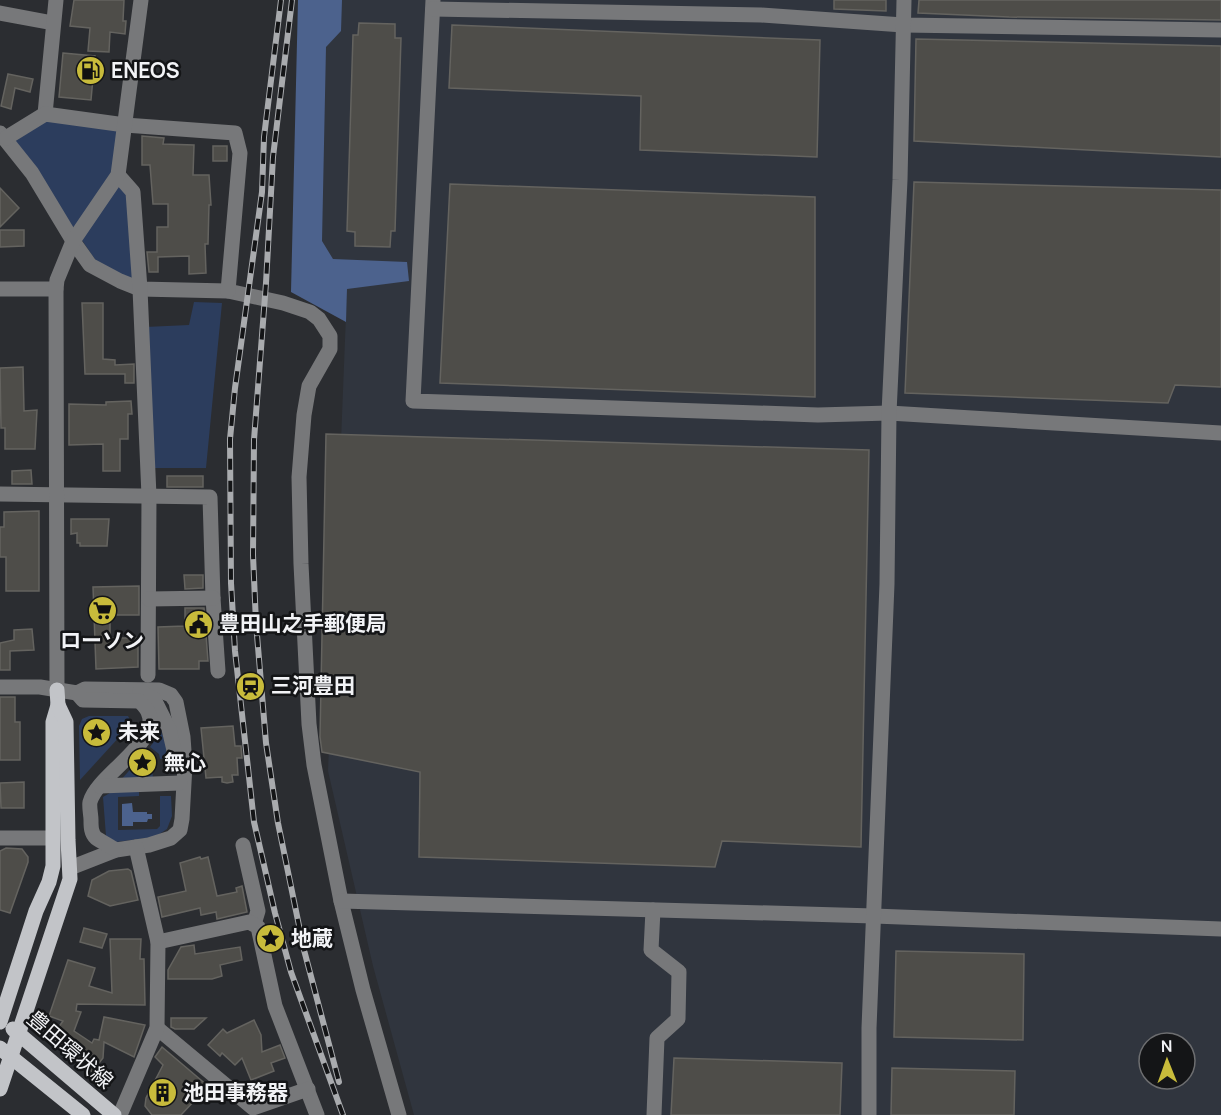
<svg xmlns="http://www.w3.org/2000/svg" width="1221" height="1115" viewBox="0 0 1221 1115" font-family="Manrope,'Noto Sans JP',sans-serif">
<rect width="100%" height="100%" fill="#2b2d31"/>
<path fill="#30353e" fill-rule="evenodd" d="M315,0H1221V1115H414L373,966L328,771L347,289L293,279ZM1149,1043H1185V1079H1149Z"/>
<g fill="#2c3d5d">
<path d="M46,121L121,130L128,194L134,281L96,261L15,141Z"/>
<path d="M194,302L222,303L206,468H155L145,327L189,325Z"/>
<path d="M89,716H128L132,723L80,780L79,726L82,719Z"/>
<path d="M159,725L166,744V758L160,759L159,754L150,747L155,740Z"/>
<path d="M142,756L152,763L153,780L120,781Z"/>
<path d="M139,789V796L118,797V830L157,829L160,826V796H171L172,816L167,829L155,837L116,842L106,836L103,797L115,790Z"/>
</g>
<g fill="#4c628d">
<path d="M298,0H342L341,31L326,47L322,241L333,259L407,262L409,281L347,289L346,322L291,292Z"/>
<path d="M132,803L133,812H147V814H152V819H148L147,822H133V826H122V804Z"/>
</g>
<g fill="#4e4d49" stroke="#64635f" stroke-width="1.5">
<path d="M74,0H124L123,21H126L125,34L110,32L109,52L88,51L90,28L70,26Z"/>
<path d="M834,0H886V11L834,9Z"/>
<path d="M919,0H1221V20L1009,17L918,13Z"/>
<path d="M359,23L395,24V38H401L395,231H391L390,247L355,246V232L347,231L353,35H358Z"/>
<path d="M452,25L820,40L817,157L640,150L641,96L449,88Z"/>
<path d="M916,39L1221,46V157L914,141Z"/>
<path d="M63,53L95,56L91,100L59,97Z"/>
<path d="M8,74L33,79L30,92L15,88L11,109L1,106Z"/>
<path d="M142,136L164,138L163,144L194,145L193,175H209L211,205H209L208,244H205L206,273L189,274V256L158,257V272H149L147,252H157V227H168V204H153L150,165H142Z"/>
<rect x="213" y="146" width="14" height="15"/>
<path d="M914,182L1221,190V387L1175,385L1168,403L905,393Z"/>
<path d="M450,184L815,197V397L440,383Z"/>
<path d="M0,188L19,208L0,227Z"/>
<path d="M0,230H24V246L0,247Z"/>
<path d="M82,303H103V359L115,360V365L134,364V383H125V374H85Z"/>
<path d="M23,367L24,411L37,410L35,449H5V428H1L0,368Z"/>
<path d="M131,401L132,414H128V439H120V471H103V444L69,445V404L106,405V402Z"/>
<path d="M326,434L869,450L861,847L722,841L715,867L419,857L420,772L322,752L320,737Z"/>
<path d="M31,470L32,484H12V471Z"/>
<rect x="167" y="476" width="36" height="11"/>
<path d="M39,511V591H6V557H0V527H4V512Z"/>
<path d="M71,519H109L107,546H80V543H77V533L71,534Z"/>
<path d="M184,575H203V588L185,589Z"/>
<path d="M139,586V615H110V638H138V667L96,669L93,587Z"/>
<path d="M185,608H204L208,661H199V669H159L158,627L185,626Z"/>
<path d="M32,629L34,650L10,651V670H0V643L14,640V630Z"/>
<path d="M0,697H15V722H20V760H0Z"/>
<path d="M233,726L235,746H241L242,758H237L238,775H232L233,782L227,783L222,782V777L206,778L201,728Z"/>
<path d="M24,782V808H1L0,783Z"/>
<path d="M6,848L22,849L28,857V862L10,913L0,910V851Z"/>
<path d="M200,857L201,859L208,857L217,896L237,892L236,888L242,886L247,912L217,919L216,912L201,915L200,908L162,917L158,897L186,891L180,863Z"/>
<path d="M128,869L131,871L138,900L110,906L88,896L92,880L109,871Z"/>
<path d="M84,928L107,934L102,948L80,942Z"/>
<path d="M110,939H141L140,959H144L145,1005L77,1004L76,1011L81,1012L74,1031L92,1043L94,1039L99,1040L104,1017L145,1025L134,1057L104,1042L103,1058L92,1072L55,1040L53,1035L63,1021L49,1016L68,960L95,968L89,986L112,993Z"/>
<path d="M194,945L195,954L240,947L242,960L220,965L222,976L212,979H168V970L181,947Z"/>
<path d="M896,951L1024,954L1023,1040L894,1037Z"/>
<path d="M171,1018H206L194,1029H175L171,1027Z"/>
<path d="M254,1020L261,1035L262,1052L280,1045L285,1058L271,1063L274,1071L251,1080L242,1058L235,1065L222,1053L220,1056L208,1045L223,1029L227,1033Z"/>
<path d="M162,1047L208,1086L181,1115H152L145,1106L146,1098L163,1065L155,1057Z"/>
<path d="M674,1058L842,1063L840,1115H671Z"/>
<path d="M892,1068L1015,1071L1014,1115H891Z"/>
</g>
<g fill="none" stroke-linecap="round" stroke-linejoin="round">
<g stroke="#77787a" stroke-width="15">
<path d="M433,0L413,401L818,415L889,413L1221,433"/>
<path d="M433,9L761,15L903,25L1221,30"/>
<path d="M0,13L53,23"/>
<path d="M45,114L56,0"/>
<path d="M0,133L32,173L73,241L90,265L120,281L140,289L228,291L283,303L310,312L319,319L330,336V349L309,386L304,415L299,477L301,564L309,724L314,765L341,901L363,990L399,1115"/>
<path d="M6,138L45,114L125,125L235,133L240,153L228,291"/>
<path d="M118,175L133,192L140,289L149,496L148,675"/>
<path d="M0,289H56"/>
<path d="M0,494L210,497L213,598L218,671"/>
<path d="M149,599L213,598"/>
<path d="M0,687H40L77,693L85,689L159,690L171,695L176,702L183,737L185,765L182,819L180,830L171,838L149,845L116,850L70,868"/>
<path d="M57,690L56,289L57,280L73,241L118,175L141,0"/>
<path d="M140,691L154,699L169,729L177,763"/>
<path d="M77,693L83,700L139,701C179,734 98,771 90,802C89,807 91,815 91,820C91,827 91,833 96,838C102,842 110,846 116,850"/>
<path d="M100,786L180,783"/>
<path d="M0,838H52"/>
<path d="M243,845L258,911L254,924"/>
<path d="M341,901L874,916L1221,929"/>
<path d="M653,910L651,950L679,972L678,1019L657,1038L654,1115"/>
<path d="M158,942L249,922L258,927L275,1006L317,1115"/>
<path d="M157,1028L253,1108L308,1089"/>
<path d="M120,1115L157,1028L158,942L136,847"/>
<path d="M869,1115V1028L887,584L889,413L900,180L904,0"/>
</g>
<g stroke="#c2c4c8" stroke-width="15">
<path d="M0,1022L36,911L49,882L53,866V722L58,705L57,690"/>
<path d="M13,1029L114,1115"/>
<path d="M0,1048L83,1115"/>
<path d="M0,1089L70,879L68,840L66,722L58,705"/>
</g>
<defs>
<g id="rail">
<path d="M281,0L264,137L262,192L235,388L230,439L231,583L235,651L254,822L275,913L291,972L343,1115"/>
<path d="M292,0L273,157L266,283L254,440L253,555L256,623L266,743L278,823L304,950L339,1082"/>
</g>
</defs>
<use href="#rail" stroke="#a9abae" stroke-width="6"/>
<use href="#rail" stroke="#141517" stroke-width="4" stroke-dasharray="11" stroke-linecap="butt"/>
</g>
<defs>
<symbol id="fuel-disc" viewBox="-11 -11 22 22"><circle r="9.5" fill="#c8bb3b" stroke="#141517"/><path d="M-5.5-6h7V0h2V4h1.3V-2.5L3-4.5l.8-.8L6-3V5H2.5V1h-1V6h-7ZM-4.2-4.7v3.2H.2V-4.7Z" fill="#111"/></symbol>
<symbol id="supermarket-disc" viewBox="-11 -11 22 22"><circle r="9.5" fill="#c8bb3b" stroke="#141517"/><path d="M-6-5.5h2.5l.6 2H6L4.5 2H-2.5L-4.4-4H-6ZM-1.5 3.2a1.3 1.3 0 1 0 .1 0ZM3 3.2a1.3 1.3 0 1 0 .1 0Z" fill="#111"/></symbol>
<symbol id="civic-disc" viewBox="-11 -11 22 22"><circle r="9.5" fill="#c8bb3b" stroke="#141517"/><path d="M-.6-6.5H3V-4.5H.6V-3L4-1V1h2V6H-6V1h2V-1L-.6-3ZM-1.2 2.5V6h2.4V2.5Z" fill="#111"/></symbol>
<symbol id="station-disc" viewBox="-11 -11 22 22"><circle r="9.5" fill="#c8bb3b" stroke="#141517"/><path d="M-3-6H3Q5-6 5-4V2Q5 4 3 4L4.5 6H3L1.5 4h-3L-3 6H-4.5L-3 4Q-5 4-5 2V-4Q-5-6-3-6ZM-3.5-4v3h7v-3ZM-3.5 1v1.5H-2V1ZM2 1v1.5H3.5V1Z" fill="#111"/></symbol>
<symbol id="sight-disc" viewBox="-11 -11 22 22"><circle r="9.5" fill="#c8bb3b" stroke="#141517"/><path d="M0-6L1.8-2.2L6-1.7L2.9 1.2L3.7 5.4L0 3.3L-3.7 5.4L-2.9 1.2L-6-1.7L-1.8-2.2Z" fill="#111"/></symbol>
<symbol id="building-disc" viewBox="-11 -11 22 22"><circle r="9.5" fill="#c8bb3b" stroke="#141517"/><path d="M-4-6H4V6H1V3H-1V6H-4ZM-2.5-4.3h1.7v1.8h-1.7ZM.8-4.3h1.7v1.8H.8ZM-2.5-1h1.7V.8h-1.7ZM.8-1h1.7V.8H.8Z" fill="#111"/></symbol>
</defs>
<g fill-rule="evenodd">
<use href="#fuel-disc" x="74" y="54" width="33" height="33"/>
<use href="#supermarket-disc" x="86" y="594" width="33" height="33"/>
<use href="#civic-disc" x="182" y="608" width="33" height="33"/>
<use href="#station-disc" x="234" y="670" width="33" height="33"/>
<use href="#sight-disc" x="80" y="716" width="33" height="33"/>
<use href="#sight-disc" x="126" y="746" width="33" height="33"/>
<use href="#sight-disc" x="254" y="922" width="33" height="33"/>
<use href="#building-disc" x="146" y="1076" width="33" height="33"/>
</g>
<g text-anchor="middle" stroke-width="5" stroke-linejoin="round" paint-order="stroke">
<g font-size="21" font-weight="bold" fill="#f2f3f6" stroke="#141517" text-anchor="start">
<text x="111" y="78">ENEOS</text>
<text x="219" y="631">豊田山之手郵便局</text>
<text x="102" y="648" text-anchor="middle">ローソン</text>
<text x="271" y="693">三河豊田</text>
<text x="118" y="739">未来</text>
<text x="164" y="770">無心</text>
<text x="291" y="946">地蔵</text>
<text x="183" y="1100">池田事務器</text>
</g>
<g font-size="21" fill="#f2f3f6" stroke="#141517">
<text transform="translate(70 1050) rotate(41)" y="7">豊田環状線</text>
</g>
</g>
<g transform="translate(1167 1061) rotate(359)"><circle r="28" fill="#141517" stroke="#6d6e70" stroke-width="1.5"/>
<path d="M0-4.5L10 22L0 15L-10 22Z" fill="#c8bb3b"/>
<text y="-9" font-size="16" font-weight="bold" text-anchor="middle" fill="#f2f3f6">N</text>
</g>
</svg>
